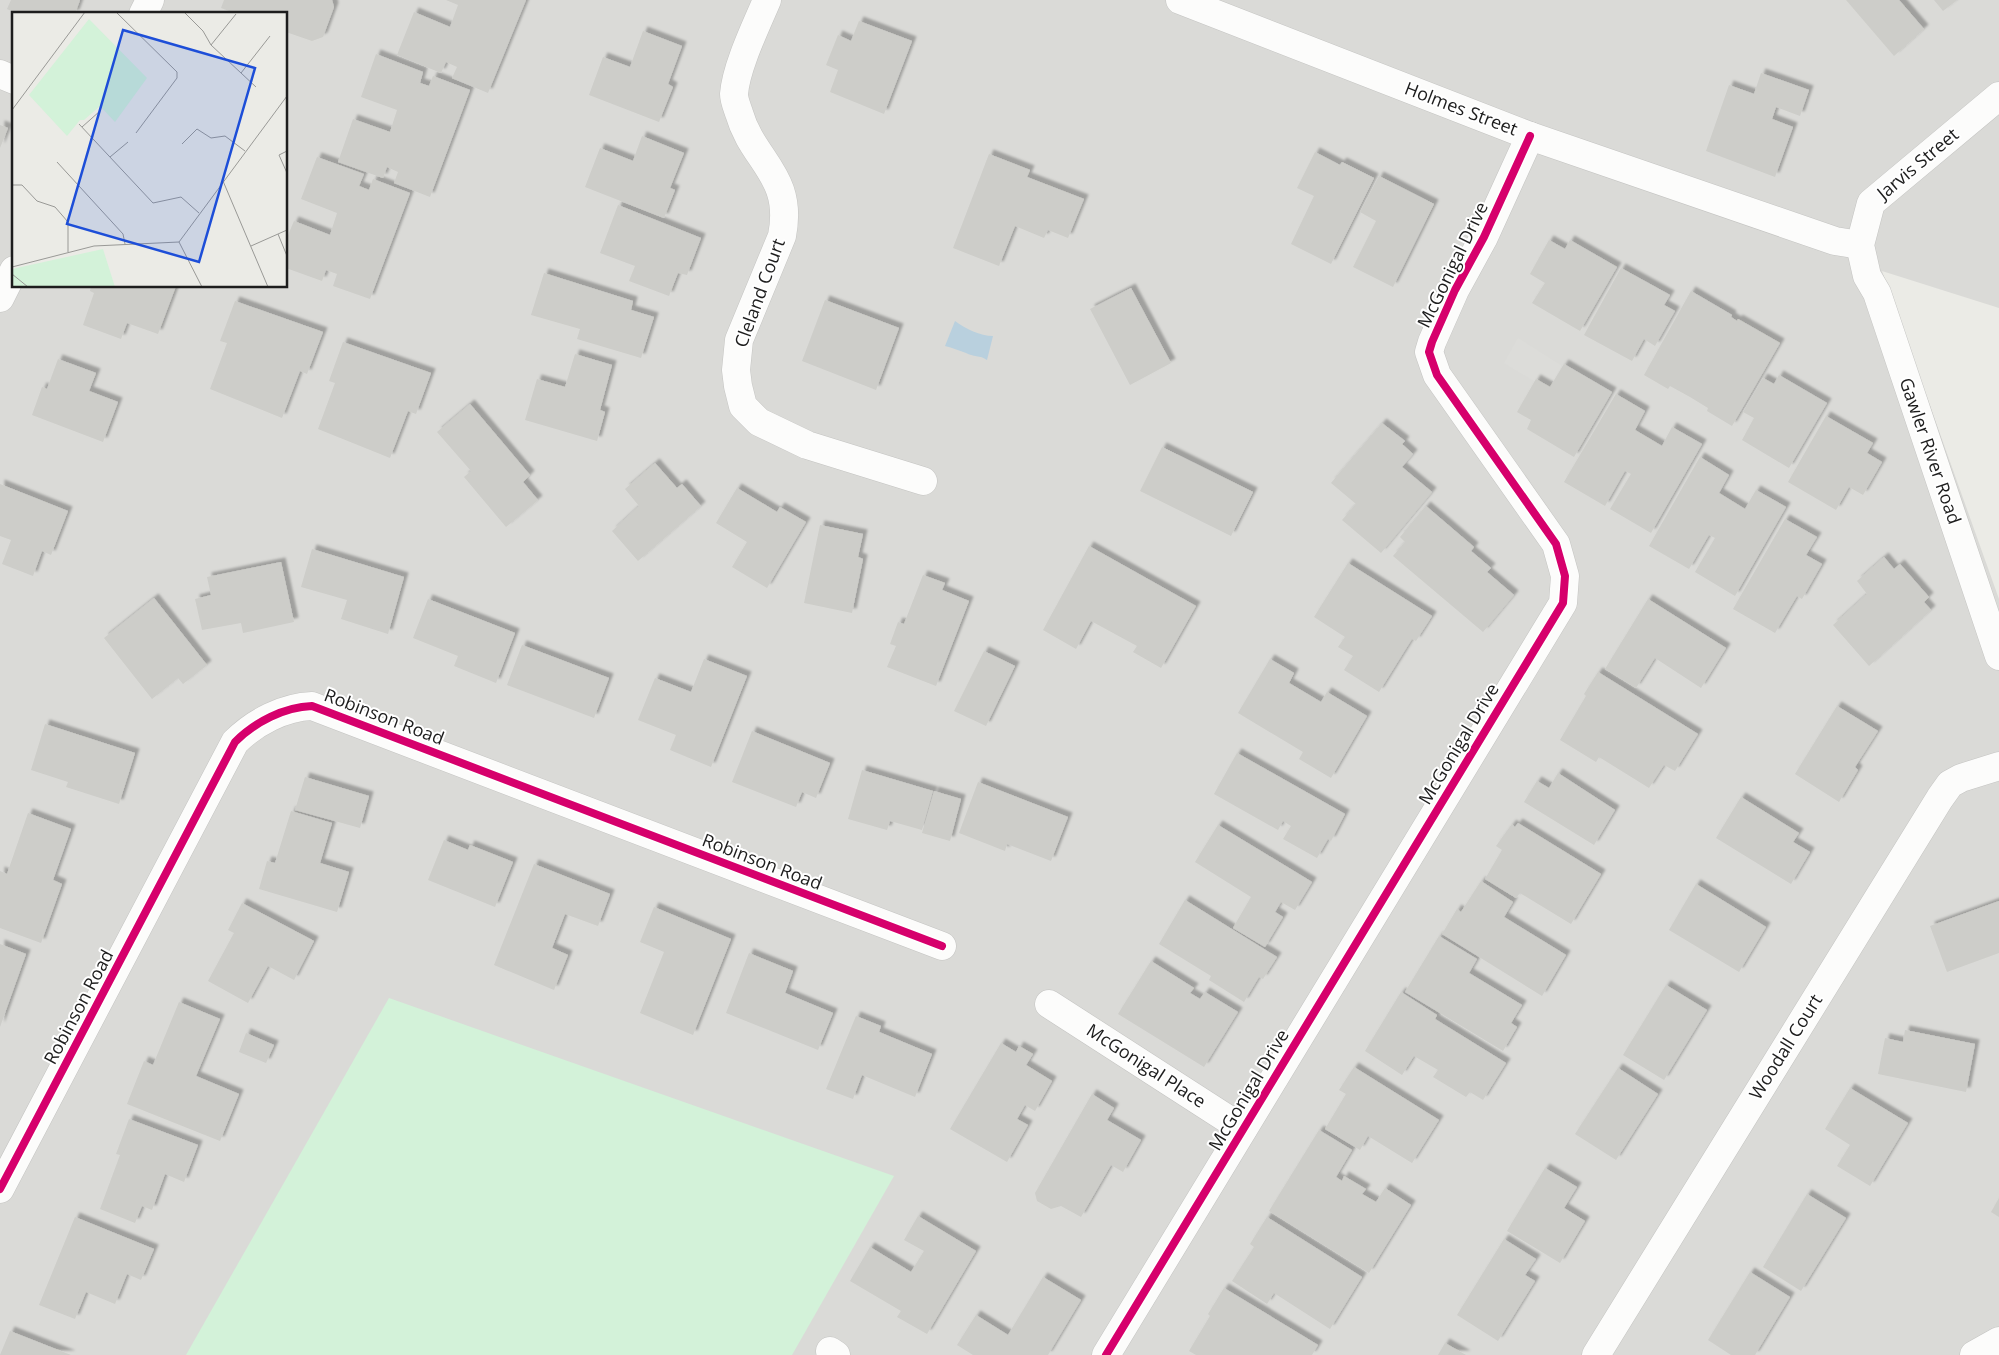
<svg xmlns="http://www.w3.org/2000/svg" width="1999" height="1355" viewBox="0 0 1999 1355" font-family="'Open Sans',sans-serif">
<defs>
<filter id="shadow"><feDropShadow dx="4.5" dy="-4.5" stdDeviation="1" flood-color="#0004"/></filter>
</defs>
<rect width="100%" height="100%" fill="#ebebe6"/>
<path fill="#dadad7" fill-rule="evenodd" d="M0,0H1999V308L1882,271L1999,599V1355H0ZM14,14H286V286H14Z"/>
<path fill="#d3f2d9" d="M389,998L894,1176L792,1355H186Z"/>
<path fill="#dcdcd9" d="M1518,338L1562,366L1549,390L1504,363Z"/>
<path fill="#b9d0de" d="M955,321C966,329 980,336 993,336L987,360C980,355 973,357 966,353C958,350 953,348 945,346Z"/>
<g fill="#cdcdc9" filter="url(#shadow)">
<path d="M11,0H80L75,14H18L7,9Z"/>
<path d="M224,0H332L334,7L323,37L312,41L286,32V14H237L221,8Z"/>
<path d="M446,0H526L488,93L452,78L457,67L446,62L441,73L397,55L414,12L450,27L458,5Z"/>
<path d="M1846,0H1899L1924,29L1894,56Z"/>
<path d="M1934,0H1957L1943,11Z"/>
<path d="M859,21L912,41L884,114L830,92L838,70L826,65L838,35L851,41Z"/>
<path d="M643,31L682,46L668,84L673,87L659,122L589,95L603,57L630,67Z"/>
<path d="M376,54L423,72L420,83L429,86L433,76L470,90L430,197L394,183L398,172L387,167L383,178L338,162L353,119L390,132L397,110L361,97Z"/>
<path d="M1761,73L1809,90L1800,116L1776,107L1772,119L1793,127L1775,177L1706,151L1729,85L1754,94Z"/>
<path d="M0,125L8,128L0,148Z"/>
<path d="M642,136L684,153L670,188L675,190L664,218L585,187L600,148L633,161Z"/>
<path d="M1315,152L1340,165L1342,162L1374,178L1331,264L1291,244L1314,196L1297,188Z"/>
<path d="M989,154L1030,170L1027,177L1084,199L1068,238L1048,230L1044,238L1015,226L999,266L953,248Z"/>
<path d="M317,157L364,174L359,186L369,190L373,179L410,193L370,299L333,286L337,274L326,270L322,281L286,268V240L294,221L330,235L337,213L301,199Z"/>
<path d="M1379,176L1434,204L1393,287L1353,267L1376,221L1360,212Z"/>
<path d="M618,205L701,238L687,275L678,273L669,296L629,281L635,266L600,253Z"/>
<path d="M1549,240L1565,249L1570,240L1617,267L1580,331L1532,303L1545,283L1530,274Z"/>
<path d="M1621,268L1670,295L1664,305L1675,311L1655,346L1644,339L1632,361L1584,335Z"/>
<path d="M544,273L633,301L631,310L654,317L641,358L577,339L580,329L531,315Z"/>
<path d="M91,286H176L158,334L127,323L121,339L83,325L94,293L90,291Z"/>
<path d="M1131,288L1171,363L1130,385L1090,309Z"/>
<path d="M1691,291L1732,315L1731,317L1737,321L1738,319L1780,343L1732,426L1707,411L1708,408L1690,397L1670,386L1668,389L1644,375Z"/>
<path d="M825,300L899,328L876,390L802,361Z"/>
<path d="M235,301L323,332L307,374L300,371L282,418L210,389L227,343L220,341Z"/>
<path d="M343,342L431,373L416,414L408,411L390,458L318,429L335,383L329,381Z"/>
<path d="M575,354L612,365L600,410L605,412L597,441L525,420L537,379L565,387Z"/>
<path d="M58,359L96,373L89,391L118,402L103,442L32,415L42,387L47,389Z"/>
<path d="M1564,364L1612,392L1574,457L1527,429L1531,420L1517,412L1536,379L1550,387Z"/>
<path d="M1779,375L1827,403L1789,468L1742,440L1754,418L1743,412L1763,378L1774,384Z"/>
<path d="M1616,394L1645,411L1635,430L1662,446L1672,427L1702,444L1651,533L1610,509L1631,474L1625,471L1605,506L1564,482Z"/>
<path d="M470,404L530,475L523,482L538,500L506,527L464,477L471,471L437,432Z"/>
<path d="M1826,416L1873,443L1867,453L1882,462L1863,495L1849,487L1836,510L1788,482Z"/>
<path d="M1382,423L1405,441L1402,444L1413,454L1402,467L1432,492L1381,553L1342,520L1356,504L1331,483Z"/>
<path d="M1162,447L1253,492L1231,536L1140,491Z"/>
<path d="M1700,457L1729,475L1719,493L1745,509L1756,490L1786,507L1735,596L1695,572L1715,538L1709,535L1689,569L1649,546Z"/>
<path d="M655,463L677,488L682,484L701,506L638,561L612,531L639,506L625,489Z"/>
<path d="M0,484L68,511L51,555L42,551L33,576L2,564L11,540L0,536Z"/>
<path d="M737,488L777,512L780,507L806,522L767,588L732,567L747,542L716,523Z"/>
<path d="M1426,506L1474,547L1471,551L1491,568L1487,572L1514,595L1483,632L1393,556L1405,542L1400,537Z"/>
<path d="M1785,519L1817,537L1806,555L1822,564L1802,599L1797,596L1775,633L1733,609Z"/>
<path d="M820,525L863,534L858,557L863,559L852,613L804,603Z"/>
<path d="M1089,546L1196,606L1161,668L1133,652L1137,646L1091,621L1076,649L1043,630Z"/>
<path d="M312,549L404,577L388,634L341,619L347,600L301,587Z"/>
<path d="M1884,557L1894,569L1900,564L1929,597L1924,602L1931,610L1869,666L1833,625L1867,594L1857,581Z"/>
<path d="M281,562L294,622L243,633L241,623L202,630L195,599L211,595L207,577Z"/>
<path d="M1348,563L1432,616L1416,641L1412,639L1379,692L1344,670L1353,656L1338,647L1345,637L1314,617Z"/>
<path d="M923,575L945,583L942,590L969,601L936,686L887,667L896,646L890,644L898,622L904,624Z"/>
<path d="M154,598L207,665L183,684L178,678L152,699L104,638Z"/>
<path d="M428,599L515,633L496,683L454,666L458,656L413,638Z"/>
<path d="M1648,599L1726,648L1701,688L1655,658L1636,688L1605,669Z"/>
<path d="M522,645L609,678L594,718L507,685Z"/>
<path d="M984,651L1015,666L986,726L954,711Z"/>
<path d="M704,659L747,676L711,767L670,750L676,735L638,720L655,678L691,692Z"/>
<path d="M1270,659L1294,673L1289,683L1321,702L1327,692L1367,716L1331,778L1299,759L1303,752L1238,713Z"/>
<path d="M1598,672L1698,734L1675,771L1664,765L1649,788L1599,757L1596,762L1560,740L1586,696L1584,694Z"/>
<path d="M1837,706L1878,731L1855,767L1858,770L1839,802L1795,774Z"/>
<path d="M45,724L135,753L119,804L66,787L68,782L31,770Z"/>
<path d="M752,731L830,763L816,798L802,792L796,807L732,782Z"/>
<path d="M1237,753L1345,814L1331,841L1328,839L1317,858L1283,839L1291,826L1283,821L1278,830L1214,794Z"/>
<path d="M862,770L933,791L922,830L890,821L887,830L848,819Z"/>
<path d="M1558,773L1615,810L1594,845L1524,802L1537,781L1549,788Z"/>
<path d="M305,777L369,796L360,828L295,810Z"/>
<path d="M978,782L1068,817L1051,861L1007,844L1005,851L959,833Z"/>
<path d="M934,791L961,799L950,841L922,833Z"/>
<path d="M1741,797L1799,833L1793,842L1810,852L1791,884L1716,838Z"/>
<path d="M291,811L332,823L320,863L349,872L337,912L259,889L267,861L275,863Z"/>
<path d="M28,813L71,829L53,880L62,884L41,943L0,928V871L7,874Z"/>
<path d="M1518,823L1601,874L1571,924L1520,893L1516,898L1485,879L1502,850L1496,846L1512,824L1515,827Z"/>
<path d="M1218,825L1312,882L1295,910L1281,902L1275,912L1283,917L1265,947L1233,928L1251,897L1195,862Z"/>
<path d="M444,840L468,850L470,845L513,862L495,907L428,880Z"/>
<path d="M534,864L610,894L598,926L565,914L552,948L568,955L554,990L494,965Z"/>
<path d="M1481,881L1513,902L1504,917L1566,955L1542,996L1442,934L1457,909L1461,912Z"/>
<path d="M1696,884L1766,927L1739,972L1669,930Z"/>
<path d="M1185,900L1277,957L1263,979L1259,977L1244,1002L1209,980L1211,976L1159,944Z"/>
<path d="M1999,901V953L1947,972L1930,926Z"/>
<path d="M242,903L314,941L294,980L268,966L248,1003L208,981L234,933L228,930Z"/>
<path d="M654,907L731,939L693,1035L640,1013L664,952L640,942Z"/>
<path d="M1439,936L1477,959L1469,973L1522,1005L1511,1023L1517,1027L1503,1051L1405,992Z"/>
<path d="M0,944L26,954L0,1027Z"/>
<path d="M749,953L793,971L785,993L833,1013L818,1050L726,1013Z"/>
<path d="M1151,961L1194,988L1190,993L1200,999L1205,992L1238,1012L1204,1067L1118,1014Z"/>
<path d="M1666,985L1707,1010L1664,1080L1623,1055Z"/>
<path d="M1401,992L1437,1015L1435,1019L1506,1063L1483,1100L1470,1092L1466,1097L1433,1077L1438,1070L1414,1056L1402,1075L1365,1051Z"/>
<path d="M179,1002L220,1019L196,1076L239,1094L220,1141L127,1104L144,1061L153,1065Z"/>
<path d="M856,1016L881,1026L879,1032L932,1054L915,1097L862,1075L853,1099L826,1089Z"/>
<path d="M1905,1030L1975,1044L1966,1092L1878,1074L1885,1038L1903,1042Z"/>
<path d="M246,1033L274,1045L266,1063L239,1052Z"/>
<path d="M1001,1043L1016,1052L1019,1046L1033,1054L1026,1065L1052,1081L1035,1111L1025,1105L1017,1119L1028,1125L1007,1162L950,1129Z"/>
<path d="M1354,1067L1439,1120L1412,1163L1368,1136L1360,1150L1325,1129L1346,1094L1339,1090Z"/>
<path d="M1618,1068L1658,1094L1616,1160L1575,1134Z"/>
<path d="M1850,1088L1908,1123L1870,1186L1837,1166L1850,1145L1825,1129Z"/>
<path d="M1092,1094L1114,1108L1107,1120L1141,1140L1123,1172L1111,1165L1081,1217L1061,1206L1051,1209L1037,1201L1035,1193Z"/>
<path d="M129,1119L198,1145L184,1182L165,1174L152,1210L142,1206L135,1223L100,1209L120,1155L116,1154Z"/>
<path d="M1319,1130L1352,1150L1336,1177L1342,1181L1344,1176L1366,1189L1362,1194L1376,1202L1385,1188L1411,1205L1369,1273L1269,1211Z"/>
<path d="M1545,1168L1577,1187L1564,1208L1585,1221L1560,1263L1507,1231Z"/>
<path d="M1807,1194L1846,1218L1801,1291L1763,1267Z"/>
<path d="M1999,1198V1217L1991,1212Z"/>
<path d="M918,1216L976,1251L927,1334L897,1317L901,1311L850,1281L870,1247L911,1272L924,1251L904,1240Z"/>
<path d="M75,1217L154,1249L141,1280L127,1274L115,1304L86,1292L75,1319L39,1305Z"/>
<path d="M1267,1217L1362,1277L1330,1329L1274,1293L1267,1304L1232,1281L1254,1247L1250,1244Z"/>
<path d="M1504,1239L1536,1259L1525,1275L1535,1281L1498,1341L1457,1315Z"/>
<path d="M1750,1272L1790,1297L1755,1355H1731L1708,1340Z"/>
<path d="M1043,1277L1081,1300L1048,1355H973L957,1345L976,1315L1008,1335Z"/>
<path d="M1224,1288L1318,1345L1312,1355H1196L1189,1351L1210,1316L1208,1314Z"/>
<path d="M10,1331L71,1355H0Z"/>
<path d="M1445,1343L1466,1355H1438Z"/>
</g>
<g fill="none" stroke-linecap="round" stroke-linejoin="round">
<defs>
<g id="street">
<path d="M767,0C756,26 736,67 734,94C734,100 737,107 739,113C753,162 794,175 782,236L739,340L736,370L738,386L743,406L759,422L807,445L923,481"/>
<path d="M1180,0L1530,136L1835,241L1860,245"/>
<path d="M143,14L150,0"/>
<path d="M0,74L14,80"/>
<path d="M1999,96L1871,203L1860,245L1867,276L1877,293L1999,656"/>
<path d="M0,298L14,270"/>
<path d="M1049,1004L1243,1129"/>
<path d="M0,1189L235,742C255,722 284,707 312,706L942,946"/>
<path d="M830,1351L836,1355"/>
<path d="M1106,1355L1563,603L1565,576L1556,544L1437,375L1429,352L1432,342L1455,290L1484,237L1530,136"/>
<path d="M1596,1355L1940,798L1950,784L1961,778L1999,766"/>
<path d="M1974,1355L1999,1341"/>
</g>
</defs>
<use href="#street" stroke="#c4c4c2" stroke-width="29"/>
<use href="#street" stroke="#fcfcfb" stroke-width="28"/>
<defs>
<g id="cycleway">
<path d="M0,1189L235,742C255,722 284,707 312,706L942,946"/>
<path d="M1106,1355L1563,603L1565,576L1556,544L1437,375L1429,352L1432,342L1455,290L1484,237L1530,136"/>
</g>
</defs>
<use href="#cycleway" stroke="#fff" stroke-width="11"/>
<use href="#cycleway" stroke="#d6006c" stroke-width="8"/>
</g>
<g text-anchor="middle" stroke-width="4" stroke-linejoin="round" paint-order="stroke">
<g font-size="18" fill="#1d1d1d" stroke="#fff">
<text transform="translate(1461 109) rotate(21)" y="6">Holmes Street</text>
<text transform="translate(1918 164) rotate(-40)" y="6">Jarvis Street</text>
<text transform="translate(1453 265) rotate(-64)" y="6">McGonigal Drive</text>
<text transform="translate(760 293) rotate(-70)" y="6">Cleland Court</text>
<text transform="translate(1930 451) rotate(71)" y="6">Gawler River Road</text>
<text transform="translate(384 717) rotate(21)" y="6">Robinson Road</text>
<text transform="translate(1459 744) rotate(-59)" y="6">McGonigal Drive</text>
<text transform="translate(762 862) rotate(21)" y="6">Robinson Road</text>
<text transform="translate(79 1007) rotate(-62)" y="6">Robinson Road</text>
<text transform="translate(1786 1047) rotate(-58)" y="6">Woodall Court</text>
<text transform="translate(1146 1066) rotate(33)" y="6">McGonigal Place</text>
<text transform="translate(1249 1090) rotate(-59)" y="6">McGonigal Drive</text>
</g>
</g>
<g transform="translate(12 12)">
<rect width="275" height="275" fill="#ebebe6"/>
<path d="M77,7L135,66L103,110L88,94L72,108H68L55,124L17,83ZM91,237L103,275H0V257Z" fill="#d3f2d9"/>
<path fill="none" stroke="#999996" stroke-width="1" d="M104,0L165,60V66L124,121M172,0L191,19L199,33L244,75M199,33L224,2M229,61L258,24M0,98L73,0M67,112L141,191L169,185L187,201M70,115L88,99M170,132L185,117L199,126L213,124L233,139M275,139L267,143L275,161M98,145L116,130M45,150L111,222L113,232M211,169L256,275M0,173H10L25,189L43,195L56,210V240M266,222L275,244M167,230L275,84M167,230L190,275M239,234L275,218M0,255L82,234L167,230M0,262L16,275"/>
<path fill="#1d4ed8" fill-opacity="0.15" stroke="#1d4ed8" stroke-width="2.5" d="M111,18L243,56L187,250L55,212Z"/>
<rect width="275" height="275" fill="none" stroke="#1d1d1d" stroke-width="2.5"/>
</g>
</svg>
